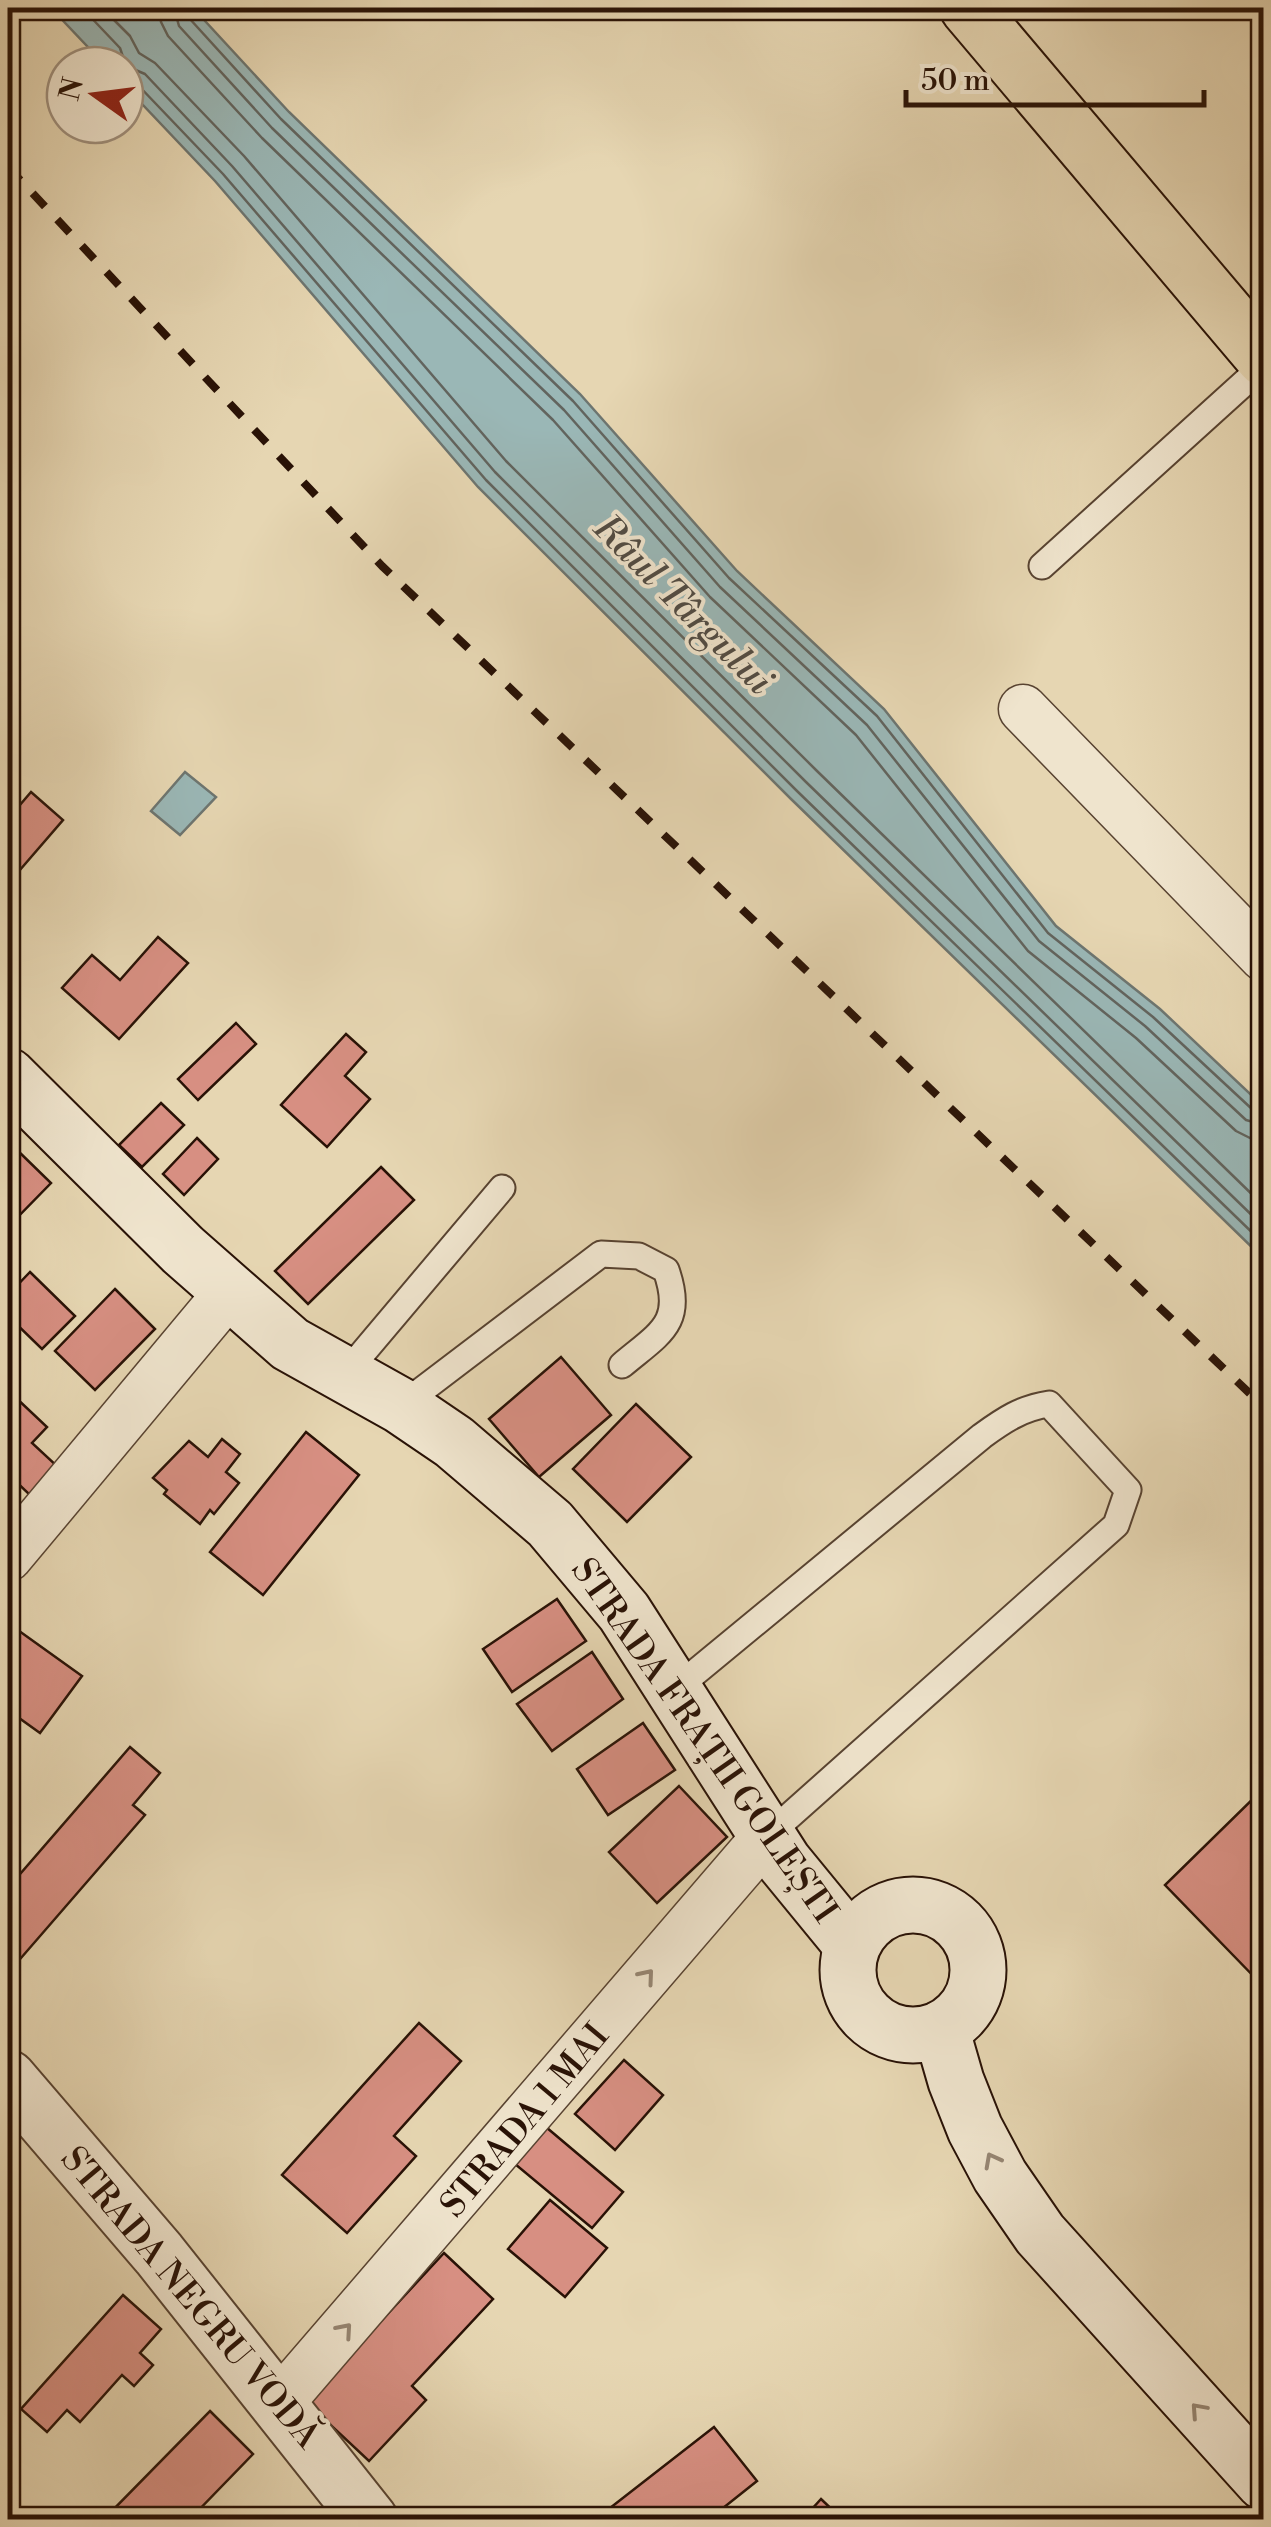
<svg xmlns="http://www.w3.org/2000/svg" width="1271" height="2527" viewBox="0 0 1271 2527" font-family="'Libre Bodoni',serif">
<rect width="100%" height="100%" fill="#e6d6b2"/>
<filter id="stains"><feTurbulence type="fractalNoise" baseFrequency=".002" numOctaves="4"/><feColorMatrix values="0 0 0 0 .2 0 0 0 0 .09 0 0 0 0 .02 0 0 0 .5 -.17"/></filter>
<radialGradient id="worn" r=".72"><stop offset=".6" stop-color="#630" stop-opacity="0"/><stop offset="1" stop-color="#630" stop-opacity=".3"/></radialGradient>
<g fill="#9ab7b6" stroke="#6d7570" stroke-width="2.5">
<path d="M51,8H193L289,112L580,394L737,571L884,709L1056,926L1160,1009L1263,1106V1258L790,798L478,487L215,181L125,86V65H105Z"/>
<path d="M185,772L216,797L180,835L151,811Z"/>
</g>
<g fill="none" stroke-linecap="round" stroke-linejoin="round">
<g stroke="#62645e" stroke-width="2.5">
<path d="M82,8L120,48L126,66L145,74L232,166L495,472L806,782L1264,1227"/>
<path d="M102,8L130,36L139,53L155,63L244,156L506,461L817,771L1264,1206"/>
<path d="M159,8L161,22L168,36L262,138L553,420L710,597L856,735L1028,951L1136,1038L1236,1131L1250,1138L1264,1140"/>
<path d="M174,8L179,26L272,128L564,410L720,587L867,725L1039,941L1145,1026L1246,1120L1264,1125"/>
<path d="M186,8L189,18L281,119L573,401L729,578L877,716L1048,933L1153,1017L1253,1110L1264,1112"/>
<path d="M125,80L136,83L223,174L486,480L797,791L1264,1244"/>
</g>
</g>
<g fill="#d78f82" stroke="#291206" stroke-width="2.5">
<path d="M31,792L63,820L13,878L8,873V819Z"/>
<path d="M158,937L188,963L119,1039L62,988L92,955L120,980Z"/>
<path d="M236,1023L256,1044L198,1100L178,1079Z"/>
<path d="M346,1034L366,1052L345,1076L370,1099L327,1147L281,1105Z"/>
<path d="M161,1103L184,1125L142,1167L119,1145Z"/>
<path d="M197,1138L218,1159L184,1195L163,1174Z"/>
<path d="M15,1148L51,1183L8,1227V1156Z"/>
<path d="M381,1167L414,1200L308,1304L275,1271Z"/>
<path d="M30,1272L75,1316L42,1349L8,1316V1295Z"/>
<path d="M115,1289L155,1329L95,1390L55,1351Z"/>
<path d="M561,1357L611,1415L539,1477L489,1419Z"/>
<path d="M13,1395L47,1427L32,1443L58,1467L32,1497L8,1474V1401Z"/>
<path d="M636,1404L691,1457L627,1522L573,1469Z"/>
<path d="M306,1432L359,1475L263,1595L210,1552Z"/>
<path d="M222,1439L240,1454L226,1472L239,1483L214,1514L210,1510L200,1524L164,1494L167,1490L153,1478L189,1441L208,1457Z"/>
<path d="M557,1599L586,1641L512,1692L483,1649Z"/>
<path d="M8,1623L82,1676L40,1733L8,1710Z"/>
<path d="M592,1652L623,1699L552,1751L517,1704Z"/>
<path d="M643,1723L675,1770L608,1815L577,1769Z"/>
<path d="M130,1747L160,1773L133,1805L145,1815L8,1973V1888Z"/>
<path d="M679,1786L727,1837L657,1903L609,1852Z"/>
<path d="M1264,1788V1987L1165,1885Z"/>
<path d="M419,2023L461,2061L394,2136L416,2156L347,2233L282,2175Z"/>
<path d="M624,2060L663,2095L615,2150L575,2114Z"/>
<path d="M540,2122L623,2192L592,2228L509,2159Z"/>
<path d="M550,2200L607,2248L565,2297L508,2249Z"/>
<path d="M444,2253L493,2299L412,2386L426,2400L369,2461L306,2402Z"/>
<path d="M123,2295L161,2329L140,2353L153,2365L134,2386L122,2375L80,2422L67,2410L47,2432L21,2409Z"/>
<path d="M210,2411L253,2454L189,2520H103Z"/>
<path d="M714,2427L757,2481L708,2520H618L610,2508Z"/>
<path d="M821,2499L843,2520H802Z"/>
</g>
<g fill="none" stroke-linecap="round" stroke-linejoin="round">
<defs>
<g id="service">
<path d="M1042,566L1264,365"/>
<path d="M345,1374L502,1188"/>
<path d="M401,1406L601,1254L639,1256L666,1270C685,1323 660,1333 622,1365"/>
<path d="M674,1690L982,1436C1004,1420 1022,1408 1049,1404L1128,1490L1116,1525L767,1836"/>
</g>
<g id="minor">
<path d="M1023,709L1264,957"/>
<path d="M8,1557L229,1292"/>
<path d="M280,2402L767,1836"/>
</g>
<path id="tertiary" d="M8,2078L159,2254L370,2520"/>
<g id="secondary">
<path d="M8,1076L183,1250L290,1344L401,1406L454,1442L550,1524L624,1612L784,1862L852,1945"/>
<circle cx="913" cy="1970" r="65"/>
<path d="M941,2029L956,2081L975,2129L1000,2176L1040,2234L1264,2482"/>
</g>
<path id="trunk" d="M968,8L1264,358"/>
</defs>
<use href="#service" stroke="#584331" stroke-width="29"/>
<use href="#minor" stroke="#584331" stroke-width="51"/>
<use href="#tertiary" stroke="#584331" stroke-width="59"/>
<use href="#secondary" stroke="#291206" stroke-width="59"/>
<use href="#trunk" stroke="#291206" stroke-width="59"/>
<use href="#service" stroke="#efe4cd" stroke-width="25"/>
<use href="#minor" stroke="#efe4cd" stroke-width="48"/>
<use href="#tertiary" stroke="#efe4cd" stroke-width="55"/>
<use href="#secondary" stroke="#efe4cd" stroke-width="55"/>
<use href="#trunk" stroke="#e6d6b2" stroke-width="55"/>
<path stroke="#291206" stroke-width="8" stroke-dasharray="18 18" stroke-linecap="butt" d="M8,167L382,566L1264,1407"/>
</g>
<defs><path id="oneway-chevron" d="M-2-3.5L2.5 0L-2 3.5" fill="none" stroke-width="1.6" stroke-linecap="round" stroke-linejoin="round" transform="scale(2.5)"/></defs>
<g stroke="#968673">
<use href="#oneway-chevron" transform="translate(647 1976) rotate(-50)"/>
<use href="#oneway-chevron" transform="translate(992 2160) rotate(-118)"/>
<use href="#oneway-chevron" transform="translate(345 2330) rotate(-49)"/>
<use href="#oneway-chevron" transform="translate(1198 2410) rotate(-132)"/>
</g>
<g text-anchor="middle" stroke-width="8" stroke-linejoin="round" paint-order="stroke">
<g font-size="35" fill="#291206" stroke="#efe4cd">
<text transform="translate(705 1740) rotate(55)" y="12">STRADA FRAȚII GOLEȘTI</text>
<text transform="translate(524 2120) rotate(-50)" y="12">STRADA 1 MAI</text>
<text transform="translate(191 2297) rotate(50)" y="12">STRADA NEGRU VODĂ</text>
</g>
<g font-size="38" font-style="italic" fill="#514c44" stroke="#efe4cd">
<text transform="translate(684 604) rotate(45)" y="13">Râul Târgului</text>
</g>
</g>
<rect width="1271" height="2527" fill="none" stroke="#e6d6b2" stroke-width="40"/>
<rect x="10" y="10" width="1251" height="2507" fill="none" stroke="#291206" stroke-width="5"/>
<rect x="20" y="20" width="1231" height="2487" fill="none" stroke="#291206" stroke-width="2.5"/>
<g transform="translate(95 95) rotate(284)"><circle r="48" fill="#efe4cd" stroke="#a0907d" stroke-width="2.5"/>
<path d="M0-8L18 38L0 25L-18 38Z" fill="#8f2418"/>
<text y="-15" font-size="28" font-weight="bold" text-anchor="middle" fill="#291206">N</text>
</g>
<path d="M906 90v15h298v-15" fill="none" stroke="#291206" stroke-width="5"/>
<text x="921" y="90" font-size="30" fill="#291206" stroke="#efe4cd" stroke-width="8" paint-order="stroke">50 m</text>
<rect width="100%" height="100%" filter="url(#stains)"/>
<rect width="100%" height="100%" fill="url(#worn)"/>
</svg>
